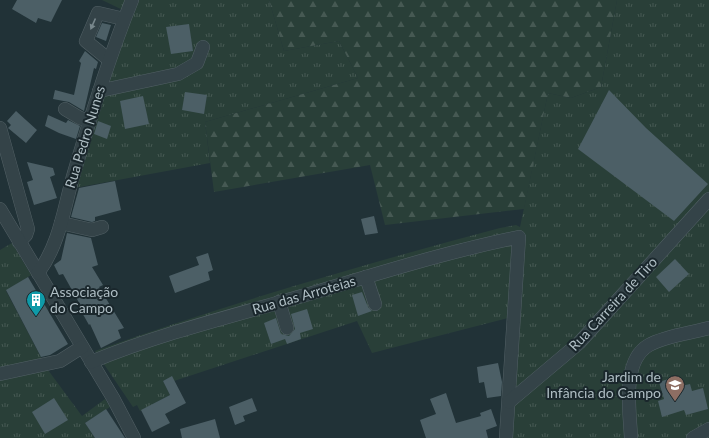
<svg xmlns="http://www.w3.org/2000/svg" width="709" height="438" viewBox="0 0 709 438" font-family="Lato,sans-serif">
<defs>
<pattern id="grass-tufts" width="24" height="20" patternUnits="userSpaceOnUse"><rect width="24" height="20" fill="#293f38"/><path d="M3 7l-1-3M5 7V3M7 7l1-3M15 17l-1-3M17 17v-4M19 17l1-3" fill="none" stroke="#465953"/></pattern>
<pattern id="forest-firs" width="22" height="20" patternUnits="userSpaceOnUse"><rect width="22" height="20" fill="#293f38"/><path d="M5 1l3.5 6h-7zM16 11l3.5 6h-7z" fill="#465953"/></pattern>
</defs>
<rect width="100%" height="100%" fill="#213237"/>
<g fill="url(#grass-tufts)">
<path d="M102,0H269L284,51L339,41L358,78L205,122L210,163L69,189L127,12Z"/>
<path d="M617,0H709V438H506L508,318L372,353L357,321L174,381L172,377L163,381L170,395L140,411L137,405L133,407L95,351C228,304 364,264 500,228L516,225L520,227L548,93L571,98L601,87Z"/>
<path d="M12,243L31,275L6,291L45,365L41,366L48,370L82,416L105,399L110,407L85,423L95,438H0V250Z"/>
</g>
<path fill="url(#forest-firs)" d="M269,0H617L601,87L571,98L548,93L524,209L385,225L370,165L214,192L205,122L358,78L339,41L284,51Z"/>
<g fill="#4c5f66">
<path d="M17,0H62L51,22L38,18L36,23L12,9Z"/>
<path d="M102,23L111,25L106,41L96,37Z"/>
<path d="M189,24L193,51L171,54L166,27Z"/>
<path d="M85,51L98,62L96,69L94,68L84,111L69,102L53,99L55,90L74,95L81,63L79,61Z"/>
<path d="M609,90L646,128L708,184L674,221L578,149Z"/>
<path d="M185,92L207,95L204,114L182,110Z"/>
<path d="M143,96L149,124L125,129L120,101Z"/>
<path d="M16,111L37,130L26,143L8,128L11,125L7,121Z"/>
<path d="M48,115L66,123L68,120L80,126L76,139L59,133L45,126Z"/>
<path d="M98,121L111,126L107,139L94,134Z"/>
<path d="M27,162L53,168L55,175L50,177L57,198L34,205L27,182L33,180Z"/>
<path d="M115,181L121,210L95,217V221L92,222L71,217L79,188Z"/>
<path d="M374,216L378,233L365,235L361,219Z"/>
<path d="M67,233L91,238L98,265L92,267L103,285L99,287L124,328L118,330L121,338L101,348L90,324L89,325L80,309L82,308L63,274L59,275L54,265L61,260Z"/>
<path d="M208,253L213,270L208,272L210,280L175,293L169,276L199,265L196,257Z"/>
<path d="M675,259L689,274L669,292L656,277Z"/>
<path d="M28,277L68,344L50,355L41,357L6,290Z"/>
<path d="M362,292L368,307L372,311L358,316L352,295Z"/>
<path d="M307,309L313,329L300,333L301,339L287,344L285,339L271,344L264,323L276,318L281,334L289,336L295,329L291,314Z"/>
<path d="M498,363L502,382L501,396L487,398L484,382L479,383L477,367Z"/>
<path d="M172,376L186,403L165,414L170,423L152,432L141,410L170,395L163,381Z"/>
<path d="M678,376L681,386L690,384L692,391L703,388L708,409L686,415L684,410L662,417L658,401L664,399L659,382Z"/>
<path d="M446,393L456,423L481,416L480,413L491,409L497,426L486,430L488,438H426L420,420L436,414L430,399Z"/>
<path d="M54,398L68,420L45,434L32,412Z"/>
<path d="M252,398L257,411L243,416L245,421L235,425L229,407Z"/>
<path d="M106,409L125,438H95L85,423Z"/>
<path d="M215,419L220,438H182L180,429Z"/>
</g>
<g fill="none" stroke-linecap="round" stroke-linejoin="round">
<defs>
<g id="minor">
<path d="M108,59L86,41L98,13L124,19"/>
<path d="M99,91L178,74L197,63L203,47"/>
<path d="M65,109L80,118L90,121"/>
<path d="M0,128L28,229L26,235L19,242"/>
<path d="M0,209L113,398L134,438"/>
<path d="M61,223L92,230L102,227"/>
<path d="M38,273C60,244 64,207 74,173C91,115 109,57 132,0"/>
<path d="M366,277L375,304"/>
<path d="M279,302L287,328"/>
<path d="M91,362C159,334 232,316 302,296C374,275 445,252 519,237L506,438"/>
<path d="M0,374L60,361L82,347"/>
<path d="M509,402L579,343L709,199"/>
<path d="M631,438C630,411 621,361 649,345C665,336 691,333 709,328"/>
<path d="M693,438L709,429"/>
</g>
</defs>
<use href="#minor" stroke="#526065" stroke-width="14"/>
<use href="#minor" stroke="#344348" stroke-width="13"/>
</g>
<defs><path id="oneway-solid" d="M-6-.8H1V-3.2L6.5 0L1 3.2V.8H-6Z"/></defs>
<use fill="#78878c" href="#oneway-solid" transform="translate(93 24) rotate(114)"/>
<defs>
<symbol id="building-pin" viewBox="-11 -11 22 30"><path d="M0 17L-7.5 6A9.5 9.5 0 1 1 7.5 6Z" fill="#0f9aa8" stroke="#1a272c"/><path d="M-4-6H4V6H1V3H-1V6H-4ZM-2.5-4.3h1.7v1.8h-1.7ZM.8-4.3h1.7v1.8H.8ZM-2.5-1h1.7V.8h-1.7ZM.8-1h1.7V.8H.8Z" fill="#fff"/></symbol>
<symbol id="school-pin" viewBox="-11 -11 22 30"><path d="M0 17L-7.5 6A9.5 9.5 0 1 1 7.5 6Z" fill="#8d6e63" stroke="#1a272c"/><path d="M0-5L7-2L0 1L-7-2ZM-4 1L0 2.5L4 1V4Q0 6-4 4Z" fill="#fff"/></symbol>
</defs>
<g fill-rule="evenodd">
<use href="#building-pin" x="25" y="289" width="22" height="30"/>
<use href="#school-pin" x="664" y="374" width="22" height="30"/>
</g>
<g text-anchor="middle" stroke-width="4" stroke-linejoin="round" paint-order="stroke">
<g font-size="14" fill="#afbec4" stroke="#1a272c">
<text transform="translate(85 137) rotate(-73)" y="5">Rua Pedro Nunes</text>
<text transform="translate(304 295) rotate(-16)" y="5">Rua das Arroteias</text>
<text transform="translate(613 304) rotate(-47)" y="5">Rua Carreira de Tiro</text>
</g>
<g font-size="14" fill="#afbec4" stroke="#1a272c" text-anchor="start">
<text x="50" y="297">Associação<tspan x="50" dy="16">do Campo</tspan></text>
<text x="661" y="382" text-anchor="end">Jardim de<tspan x="661" dy="16">Infância do Campo</tspan></text>
</g>
</g>
</svg>
